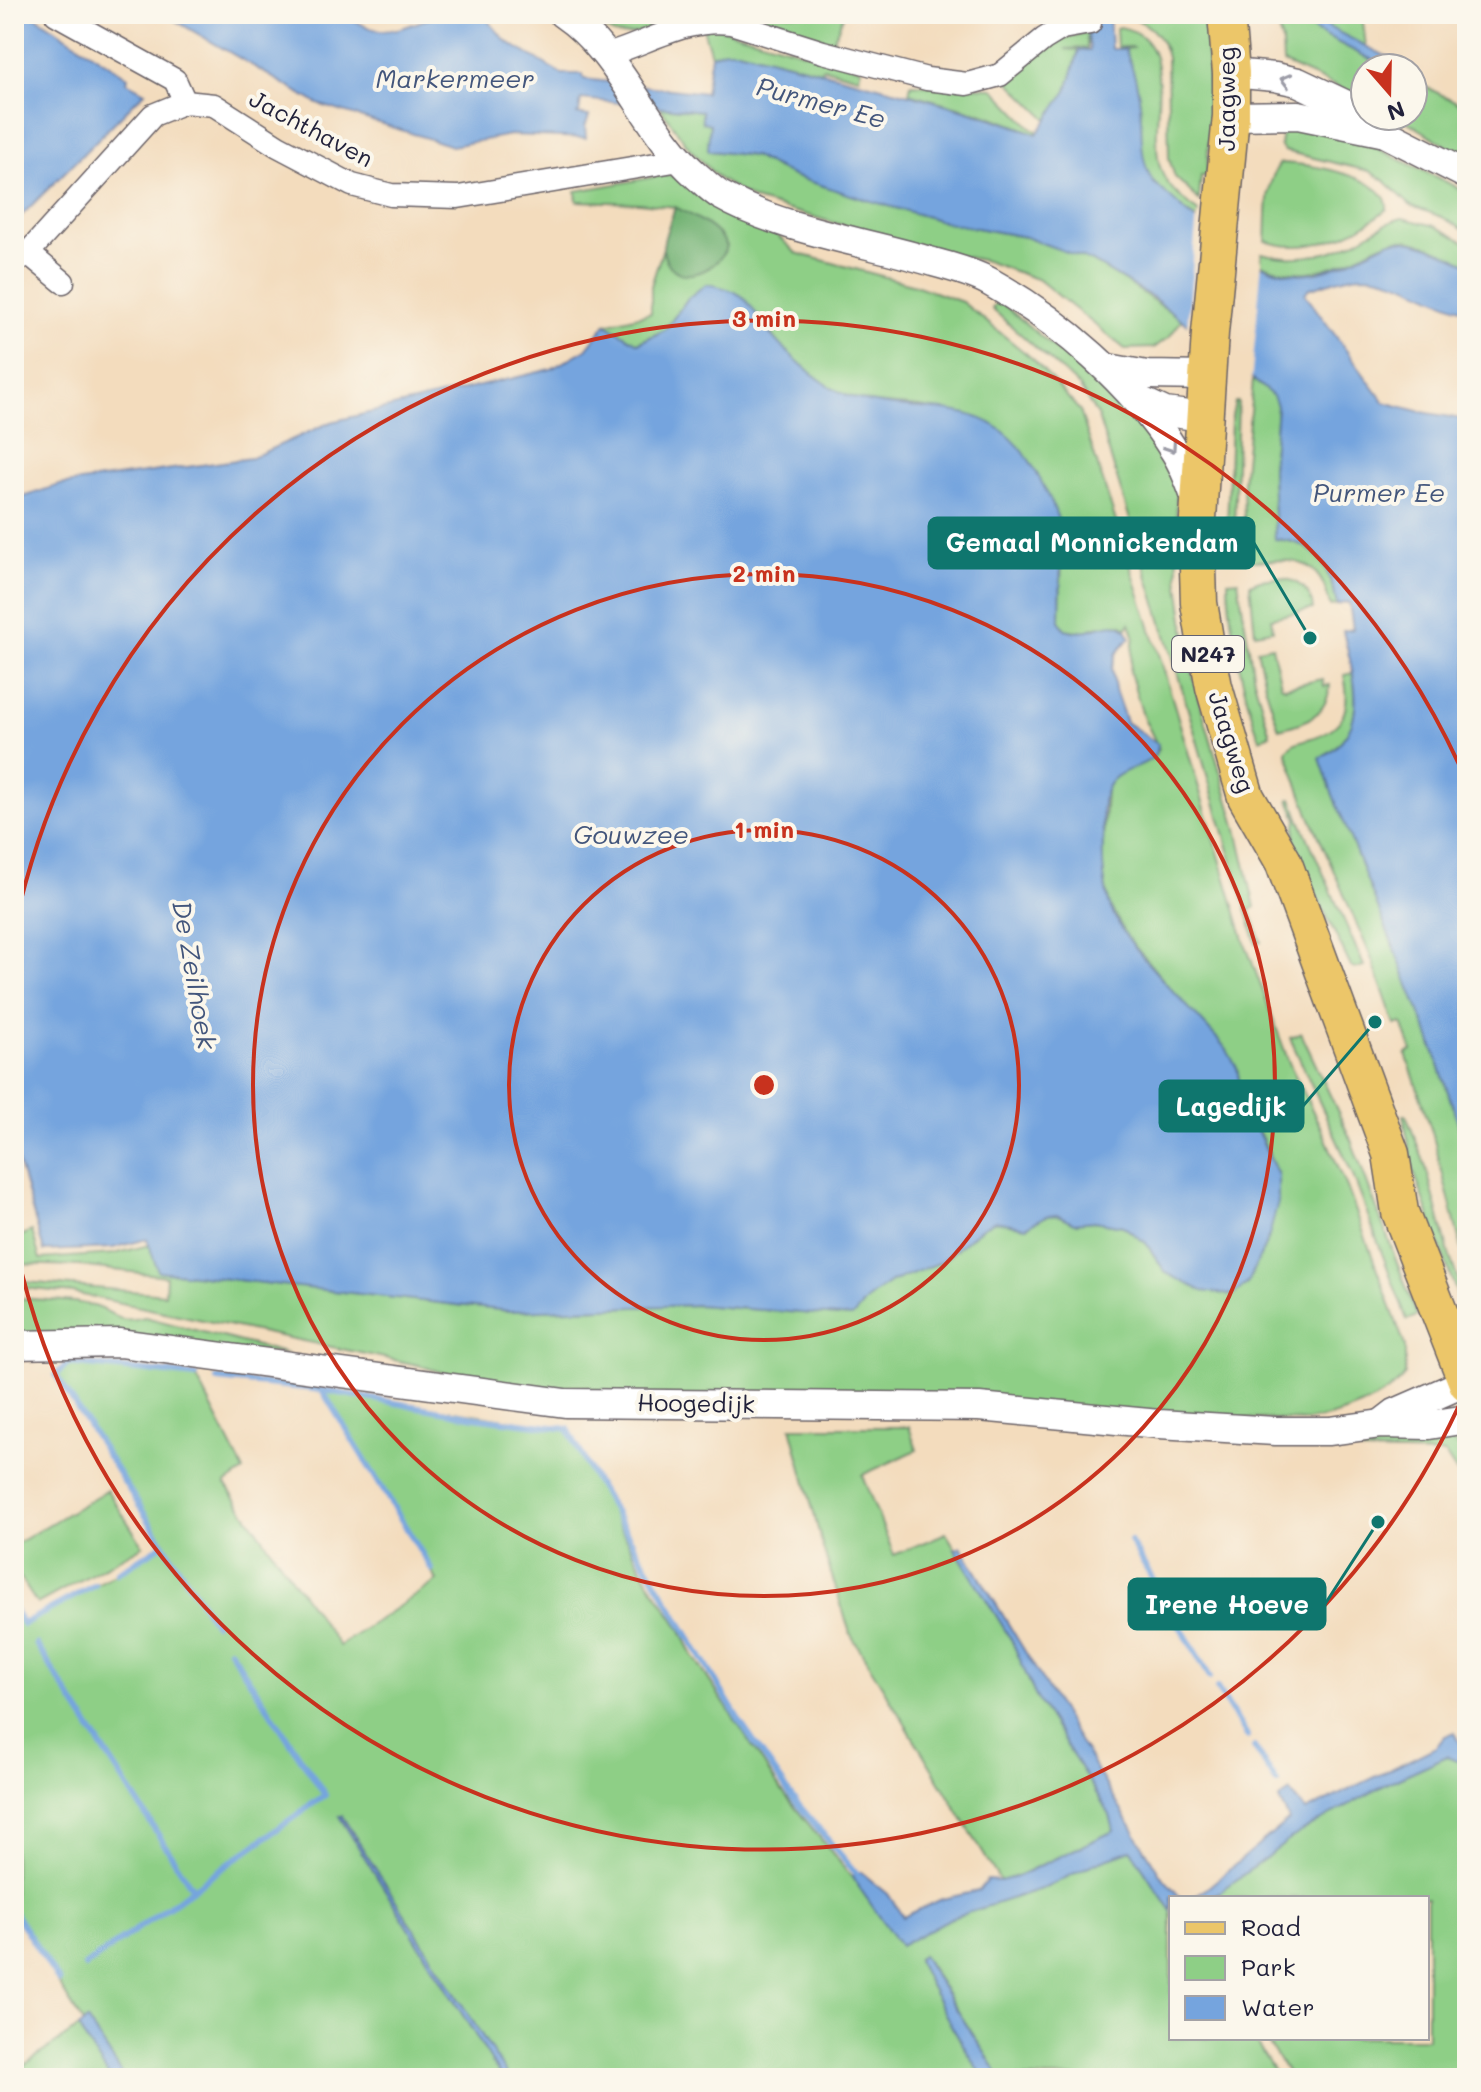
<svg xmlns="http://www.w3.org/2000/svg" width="1481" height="2092" viewBox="0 0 1481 2092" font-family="Mali,sans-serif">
<rect width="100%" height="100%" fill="#fbf7ec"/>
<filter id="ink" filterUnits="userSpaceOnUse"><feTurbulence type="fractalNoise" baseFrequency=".0125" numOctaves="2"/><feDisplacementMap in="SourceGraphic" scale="16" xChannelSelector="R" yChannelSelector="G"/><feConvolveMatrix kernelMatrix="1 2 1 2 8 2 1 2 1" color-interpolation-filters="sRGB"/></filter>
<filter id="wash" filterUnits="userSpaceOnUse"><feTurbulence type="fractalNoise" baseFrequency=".006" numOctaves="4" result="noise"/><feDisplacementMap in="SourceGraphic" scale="32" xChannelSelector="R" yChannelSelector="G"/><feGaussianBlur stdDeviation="1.8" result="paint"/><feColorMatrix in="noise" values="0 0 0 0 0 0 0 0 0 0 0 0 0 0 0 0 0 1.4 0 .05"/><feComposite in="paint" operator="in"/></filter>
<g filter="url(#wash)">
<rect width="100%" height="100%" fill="#f3dcbd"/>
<g fill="#8ecf86" stroke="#587860" stroke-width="2">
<path d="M586,14H678L648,25L649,30C616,40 611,36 586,14Z"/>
<path d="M735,14H844L831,46Z"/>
<path d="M1205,14L1210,103L1207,176H1201L1199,200L1175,177L1169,159L1167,58C1162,32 1144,19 1119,15Z"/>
<path d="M1273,14H1304L1310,27L1317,32L1388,68H1365V99L1283,63L1282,42Z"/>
<path d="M1314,14H1362L1366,47L1328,27Z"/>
<path d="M1120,27C1184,39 1145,126 1161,170C1167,188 1184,200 1198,212L1197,220C1182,207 1155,192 1147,173C1138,152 1143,126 1140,104C1138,84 1132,67 1125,49L1134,47H1117L1116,28Z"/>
<path d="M703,28H719L861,68L859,77L823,68L821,71L738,50H725L711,55Z"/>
<path d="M1087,32V48L1065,49L1079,50L1067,91L1048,120L1007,80L1050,43Z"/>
<path d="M1413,81L1467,107V158L1398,116H1413Z"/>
<path d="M911,84L993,88L1030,126L1039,132L1038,134L987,115L909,93Z"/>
<path d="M660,107L703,111L710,124L708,149L710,151L753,156L793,176L861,198L949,223L1025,237L1062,249L1091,261L1129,284L1182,320L1169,337L1154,348L1125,349L1039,280L986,261L930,250L754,200L719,179L689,148Z"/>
<path d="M1295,128L1333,132L1368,144L1467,192V232L1442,217L1411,206L1385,181L1369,171L1284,151L1280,146L1282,131Z"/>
<path d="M1280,163C1305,163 1390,176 1387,209C1355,235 1307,256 1266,241C1268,216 1264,185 1280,163Z"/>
<path d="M666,175L678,177L707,198L776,234L796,253L915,285L962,302L1034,360L1080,411L1160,657L1245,943L1290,1065L1324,1134L1347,1187L1405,1346V1375C1385,1401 1338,1417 1307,1421L640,1396L476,1383L418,1365L73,1293L14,1287V1281L165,1294L166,1276L79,1266L14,1264V1239L32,1231L40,1259L114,1254L149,1245L159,1271L509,1311L697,1305L851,1317L870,1297L891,1281L941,1262L983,1227L995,1221L1026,1227L1046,1216L1058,1215L1074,1223L1094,1221L1123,1226L1146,1243L1166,1273L1248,1283L1269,1236V1153L1242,1097L1237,1068L1127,937L1110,906L1105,884L1102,861L1106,789L1117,773L1144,763L1153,757L1159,749L1143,716L1130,672L1134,635L1130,623L1127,628L1121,624L1095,627L1084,632L1065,629L1060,622C1060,593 1063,564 1061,536C1060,523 1051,508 1046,496C1020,437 1007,427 944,411C913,403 878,408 847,396C810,382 772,337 749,305L688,298L665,330L637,343L606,324L651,313V286L663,248L669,265L675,207L639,203L577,201L576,191Z"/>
<path d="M1402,218L1435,226L1467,243V263C1446,255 1419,238 1396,240C1385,241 1372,249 1362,254C1328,271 1297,280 1261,264L1262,253C1290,261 1324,257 1350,244C1368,235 1383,223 1402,218Z"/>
<path d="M998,300L1150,429L1176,482L1178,577L1189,655L1196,689L1237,829L1255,907L1250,910L1261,942L1256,943L1173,658L1098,417L1079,386L992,309Z"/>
<path d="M1253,380L1274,396L1277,406L1272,470L1275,539C1318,543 1329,565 1337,605L1330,606C1321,558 1296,559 1255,561L1251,560L1245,552L1243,483Z"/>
<path d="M1235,402H1238L1234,528H1227L1231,421Z"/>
<path d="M1278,578C1298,579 1311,590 1313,609L1271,618L1273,630L1255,633L1250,584L1260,580Z"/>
<path d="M1238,580L1254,679L1270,735L1260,739C1244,697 1229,626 1228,581Z"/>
<path d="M1272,646L1281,685L1285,687L1323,679L1324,686L1330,685C1327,716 1305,723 1279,729L1265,685L1257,649Z"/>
<path d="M1353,673C1358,714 1357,735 1320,758L1331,790L1430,1038L1458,1122L1467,1163V1270L1432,1132L1406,1054L1412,1051L1402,1023L1395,1025L1371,957L1309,814L1286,751C1291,743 1298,742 1308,739C1345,729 1351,710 1344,675Z"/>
<path d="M1292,798L1299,818L1364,966L1355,969L1351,967L1305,871L1294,841L1297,819L1289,799Z"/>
<path d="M1301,1033L1351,1140L1417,1316L1407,1320L1352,1173L1290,1038Z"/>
<path d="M1403,1115H1406L1426,1167L1449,1254L1464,1298L1459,1300L1414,1172Z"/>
<path d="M14,1298C40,1300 72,1299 97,1307C120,1315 115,1324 145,1317L288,1354L14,1339Z"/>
<path d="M68,1363L196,1376L244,1471L225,1484L339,1646L437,1581L322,1390L568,1429L649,1582L681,1630L692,1654L780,1789L852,1877L900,1945L951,1918L1047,1887L1094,1863L1131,1850L1171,1911V2038H1253L1278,2078H1001L922,1955L917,1960L952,2027L984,2078H117L14,1912V1609L24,1624L117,1573L164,1544L56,1375Z"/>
<path d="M791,1427H909L917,1450L862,1475L894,1555L946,1533L1012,1641L1035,1695L1110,1815L1114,1831L1015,1877L1000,1881L850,1633L823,1548Z"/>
<path d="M1432,1433C1466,1442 1467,1456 1467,1488L1445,1454L1362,1452V1439Z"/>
<path d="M107,1490L143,1546L37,1604L14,1568V1545Z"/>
<path d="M1447,1756L1467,1764V2078H1290L1265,2038H1427V1898H1206L1220,1892L1300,1832L1392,1781Z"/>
<path d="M78,2028L111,2078H14V2072Z"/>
</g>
<path fill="#72b273" stroke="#4a6a57" stroke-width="2" d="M675,207C693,216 717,227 727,246C715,277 669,288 663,250C662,238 672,219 675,207Z"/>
<g fill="#75a4de" stroke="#4c638c" stroke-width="2">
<path d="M14,14H32L128,77L127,82L145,92L14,223Z"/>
<path d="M164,14H345C392,48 403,20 450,14C460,13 472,14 482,14L506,41L562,74H583L584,79L705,93L711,55L725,50H738C838,77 940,98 1037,134L1067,91L1079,50H1090L1088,34L1092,14H1109L1111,49H1125C1133,67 1138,84 1140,104C1143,131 1138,159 1154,183C1199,221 1252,285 1317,272C1343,266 1367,252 1391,241C1416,237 1444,254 1467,263V310C1433,301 1400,276 1364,275C1346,275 1326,284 1308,289L1305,294L1384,402L1422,412L1467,420V1163L1458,1122L1430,1038L1331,790L1320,758C1373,729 1354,679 1343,631L1353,629L1349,602L1337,605C1329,566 1318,542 1275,539L1272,470L1277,406L1273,396L1182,320L1152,297L1091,261L1025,237L949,223L860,198L793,176L753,156L710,151L708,149L710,124L702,122V111L581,99L579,113L576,114L589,116L585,127L586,138L510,135L452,146L318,104Z"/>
<path d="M1304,14H1314L1328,27L1409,68H1388L1317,32L1310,27Z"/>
<path d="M706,284C715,286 727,287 735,292C751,300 759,321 770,334C786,351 806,370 825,383C895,433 983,374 1035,470C1046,490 1057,510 1061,532L1060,622L1065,629C1072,631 1078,633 1085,631C1101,627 1122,615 1130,637L1116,654L1112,668L1115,690L1126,722L1158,744C1159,769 1118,764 1107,788C1100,802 1103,822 1103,837C1102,859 1103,881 1109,903C1122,947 1196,1011 1227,1050L1237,1068L1242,1098L1278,1175V1202L1269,1236L1248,1283L1233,1295L1202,1291L1166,1273L1146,1243L1123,1226L1094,1221L1074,1223L1058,1215L1046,1216L1026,1227L995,1221L983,1227L941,1262L891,1282L870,1297L852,1317L697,1305L509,1311L158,1271L147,1239L113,1248L44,1251L14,1148V500L59,485L251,458L331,422L551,369L586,349L606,324L638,343L665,330L688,298Z"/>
<path d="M961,1546L1160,1874L1181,1898H1171V1911L1131,1850L1095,1863L1047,1887L951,1918L900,1946L852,1877L861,1872L888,1894L903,1917L942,1899L978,1891L987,1880L1000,1881L1016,1877L1114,1831L1110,1815L1035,1695L1012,1641L955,1549Z"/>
<path d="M1455,1732L1467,1756V1764L1447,1756L1392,1781L1300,1832L1220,1892L1206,1898H1190L1206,1889L1289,1820L1279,1800L1290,1792L1306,1811L1436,1747L1445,1736Z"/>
<path d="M339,1816H342L509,2078H502Z"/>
<path d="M922,1955L931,1970L1001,2078H984L952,2027L917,1960Z"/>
<path d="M87,2020L125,2078H110L78,2028Z"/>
</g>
<path fill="#f3dcbd" d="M1197,214L1233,246L1262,260L1251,384L1187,329Z"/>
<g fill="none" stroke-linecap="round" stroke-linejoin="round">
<g stroke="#75a4de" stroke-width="6">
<path d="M196,1376L68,1363L56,1375L214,1623"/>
<path d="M217,1379L322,1390L481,1418L568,1429L592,1475L742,1725L792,1797L860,1878"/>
<path d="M322,1390L432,1570"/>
<path d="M1130,1541L1210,1677"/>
<path d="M117,1573L164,1544"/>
<path d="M14,1609L23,1624L95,1585"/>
<path d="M36,1644L193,1889"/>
<path d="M1217,1688L1247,1736"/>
<path d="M1254,1747L1277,1783"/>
<path d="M14,1912L59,1981"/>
<path d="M85,1966L325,1795L229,1649"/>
</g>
</g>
</g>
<g filter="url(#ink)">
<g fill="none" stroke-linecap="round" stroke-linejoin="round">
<defs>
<g id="minor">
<path d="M56,14L175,80L185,102"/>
<path d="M607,55C648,43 687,17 731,23L823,52L927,79L967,84L1000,75L1044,39L1062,28L1090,23"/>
<path d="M28,253L63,282"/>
<path d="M14,263L28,253L153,115L185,102L214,105L278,146L352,185L391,195L458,197L680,160"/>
</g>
<g id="tertiary">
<path d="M563,14C622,54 644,129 697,176C704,182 712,190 720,195C783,231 865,241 933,262C952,267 974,273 990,282C1060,321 1133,384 1175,452C1185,468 1191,486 1197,502"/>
<path d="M1231,73L1275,77L1298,82L1353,108L1383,132L1467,175"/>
<path d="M1231,116L1298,115L1381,132"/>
<path d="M1108,368L1147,375L1207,376"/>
<path d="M1137,399L1165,412L1204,417"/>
<path d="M14,1345L120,1343L565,1403L979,1407L1159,1424L1275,1431H1330L1381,1424L1429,1425L1467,1419"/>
<path d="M1382,1423L1395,1413L1466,1382"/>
</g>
<path id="primary" d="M1226,14L1231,73V116L1210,333L1197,534L1199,603L1205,639L1214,687L1246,797L1283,861L1391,1154L1400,1212L1467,1383"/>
</defs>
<use href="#minor" stroke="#6b6368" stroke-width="25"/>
<use href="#tertiary" stroke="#6b6368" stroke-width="31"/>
<use href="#primary" stroke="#6b6368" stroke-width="39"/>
<use href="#minor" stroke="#fff" stroke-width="22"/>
<use href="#tertiary" stroke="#fff" stroke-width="28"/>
<use href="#primary" stroke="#ecc669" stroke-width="36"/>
</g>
<defs><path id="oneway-chevron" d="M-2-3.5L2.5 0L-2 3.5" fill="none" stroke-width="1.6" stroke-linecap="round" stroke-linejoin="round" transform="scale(2)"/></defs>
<g stroke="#9c9ca7">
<use href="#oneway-chevron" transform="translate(1286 80) rotate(-166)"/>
<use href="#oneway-chevron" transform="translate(1171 447) rotate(56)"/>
</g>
</g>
<g fill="none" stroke="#c8321e" stroke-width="4">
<circle cx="764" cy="1085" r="255"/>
<circle cx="764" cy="1085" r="511"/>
<path d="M1466 1390A766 766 0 0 1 15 1244M15 926A766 766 0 0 1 1466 780"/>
</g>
<g text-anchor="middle" stroke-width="8" stroke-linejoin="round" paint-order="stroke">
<rect fill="#fbf7ec" stroke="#636270" stroke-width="2" x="1172" y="636" width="72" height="36" rx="6"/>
<g font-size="22" font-weight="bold" fill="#22223b">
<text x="1208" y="662">N247</text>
</g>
<g font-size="24" fill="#22223b" stroke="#fbf7ec">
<text transform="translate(1227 99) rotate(-90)" y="8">Jaagweg</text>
<text transform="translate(311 129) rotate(28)" y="8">Jachthaven</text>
<text transform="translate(1231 742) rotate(73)" y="8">Jaagweg</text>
<text transform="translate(696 1404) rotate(1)" y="8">Hoogedijk</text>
</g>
<g font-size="26" font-style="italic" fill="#43567c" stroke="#fbf7ec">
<text x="455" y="88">Markermeer</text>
<text transform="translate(821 103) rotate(15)" y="9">Purmer Ee</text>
<text x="1379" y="502">Purmer Ee</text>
<text x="631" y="844">Gouwzee</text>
<text transform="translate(194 975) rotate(80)" y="9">De Zeilhoek</text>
</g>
</g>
<circle cx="764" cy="1085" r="12" fill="#c8321e" stroke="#fbf7ec" stroke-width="4"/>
<g font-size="24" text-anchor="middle" font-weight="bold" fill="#c8321e" stroke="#fbf7ec" stroke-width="8" stroke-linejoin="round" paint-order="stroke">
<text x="764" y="327">3 min</text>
<text x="764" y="582">2 min</text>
<text x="764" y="838">1 min</text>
</g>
<path fill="none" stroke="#0f766e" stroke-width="3" d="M1310 638L1254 543M1375 1022L1303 1106M1378 1522L1325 1604"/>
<g fill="#0f766e" stroke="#fbf7ec" stroke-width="3">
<circle cx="1310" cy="638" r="8"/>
<circle cx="1375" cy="1022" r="8"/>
<circle cx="1378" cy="1522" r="8"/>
</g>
<g fill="#0f766e" stroke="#0f766e" stroke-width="3">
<rect x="929" y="518" width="325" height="50" rx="8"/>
<rect x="1160" y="1081" width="143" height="50" rx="8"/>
<rect x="1129" y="1579" width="196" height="50" rx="8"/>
</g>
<g font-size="26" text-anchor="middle" font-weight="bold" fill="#fff">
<text x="1092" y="552">Gemaal Monnickendam</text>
<text x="1231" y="1116">Lagedijk</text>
<text x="1227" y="1614">Irene Hoeve</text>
</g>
<rect width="1481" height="2092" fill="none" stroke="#fbf7ec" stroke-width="48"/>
<rect x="1169" y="1896" width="260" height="144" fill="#fbf7ec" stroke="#a4a2a5" stroke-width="2"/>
<rect x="1185" y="1922" width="40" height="12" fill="#ecc669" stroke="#a4a2a5" stroke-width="2"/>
<text x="1241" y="1936" font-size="24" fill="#22223b">Road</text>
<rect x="1185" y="1956" width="40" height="24" fill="#8ecf86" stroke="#a4a2a5" stroke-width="2"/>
<text x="1241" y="1976" font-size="24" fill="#22223b">Park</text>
<rect x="1185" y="1996" width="40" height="24" fill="#75a4de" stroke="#a4a2a5" stroke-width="2"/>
<text x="1241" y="2016" font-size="24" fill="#22223b">Water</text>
<g transform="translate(1389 92) rotate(160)"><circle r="38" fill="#fbf7ec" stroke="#a4a2a5" stroke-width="2"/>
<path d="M0-6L14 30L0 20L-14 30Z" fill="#c8321e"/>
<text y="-12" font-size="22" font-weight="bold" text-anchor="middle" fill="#22223b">N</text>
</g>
</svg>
